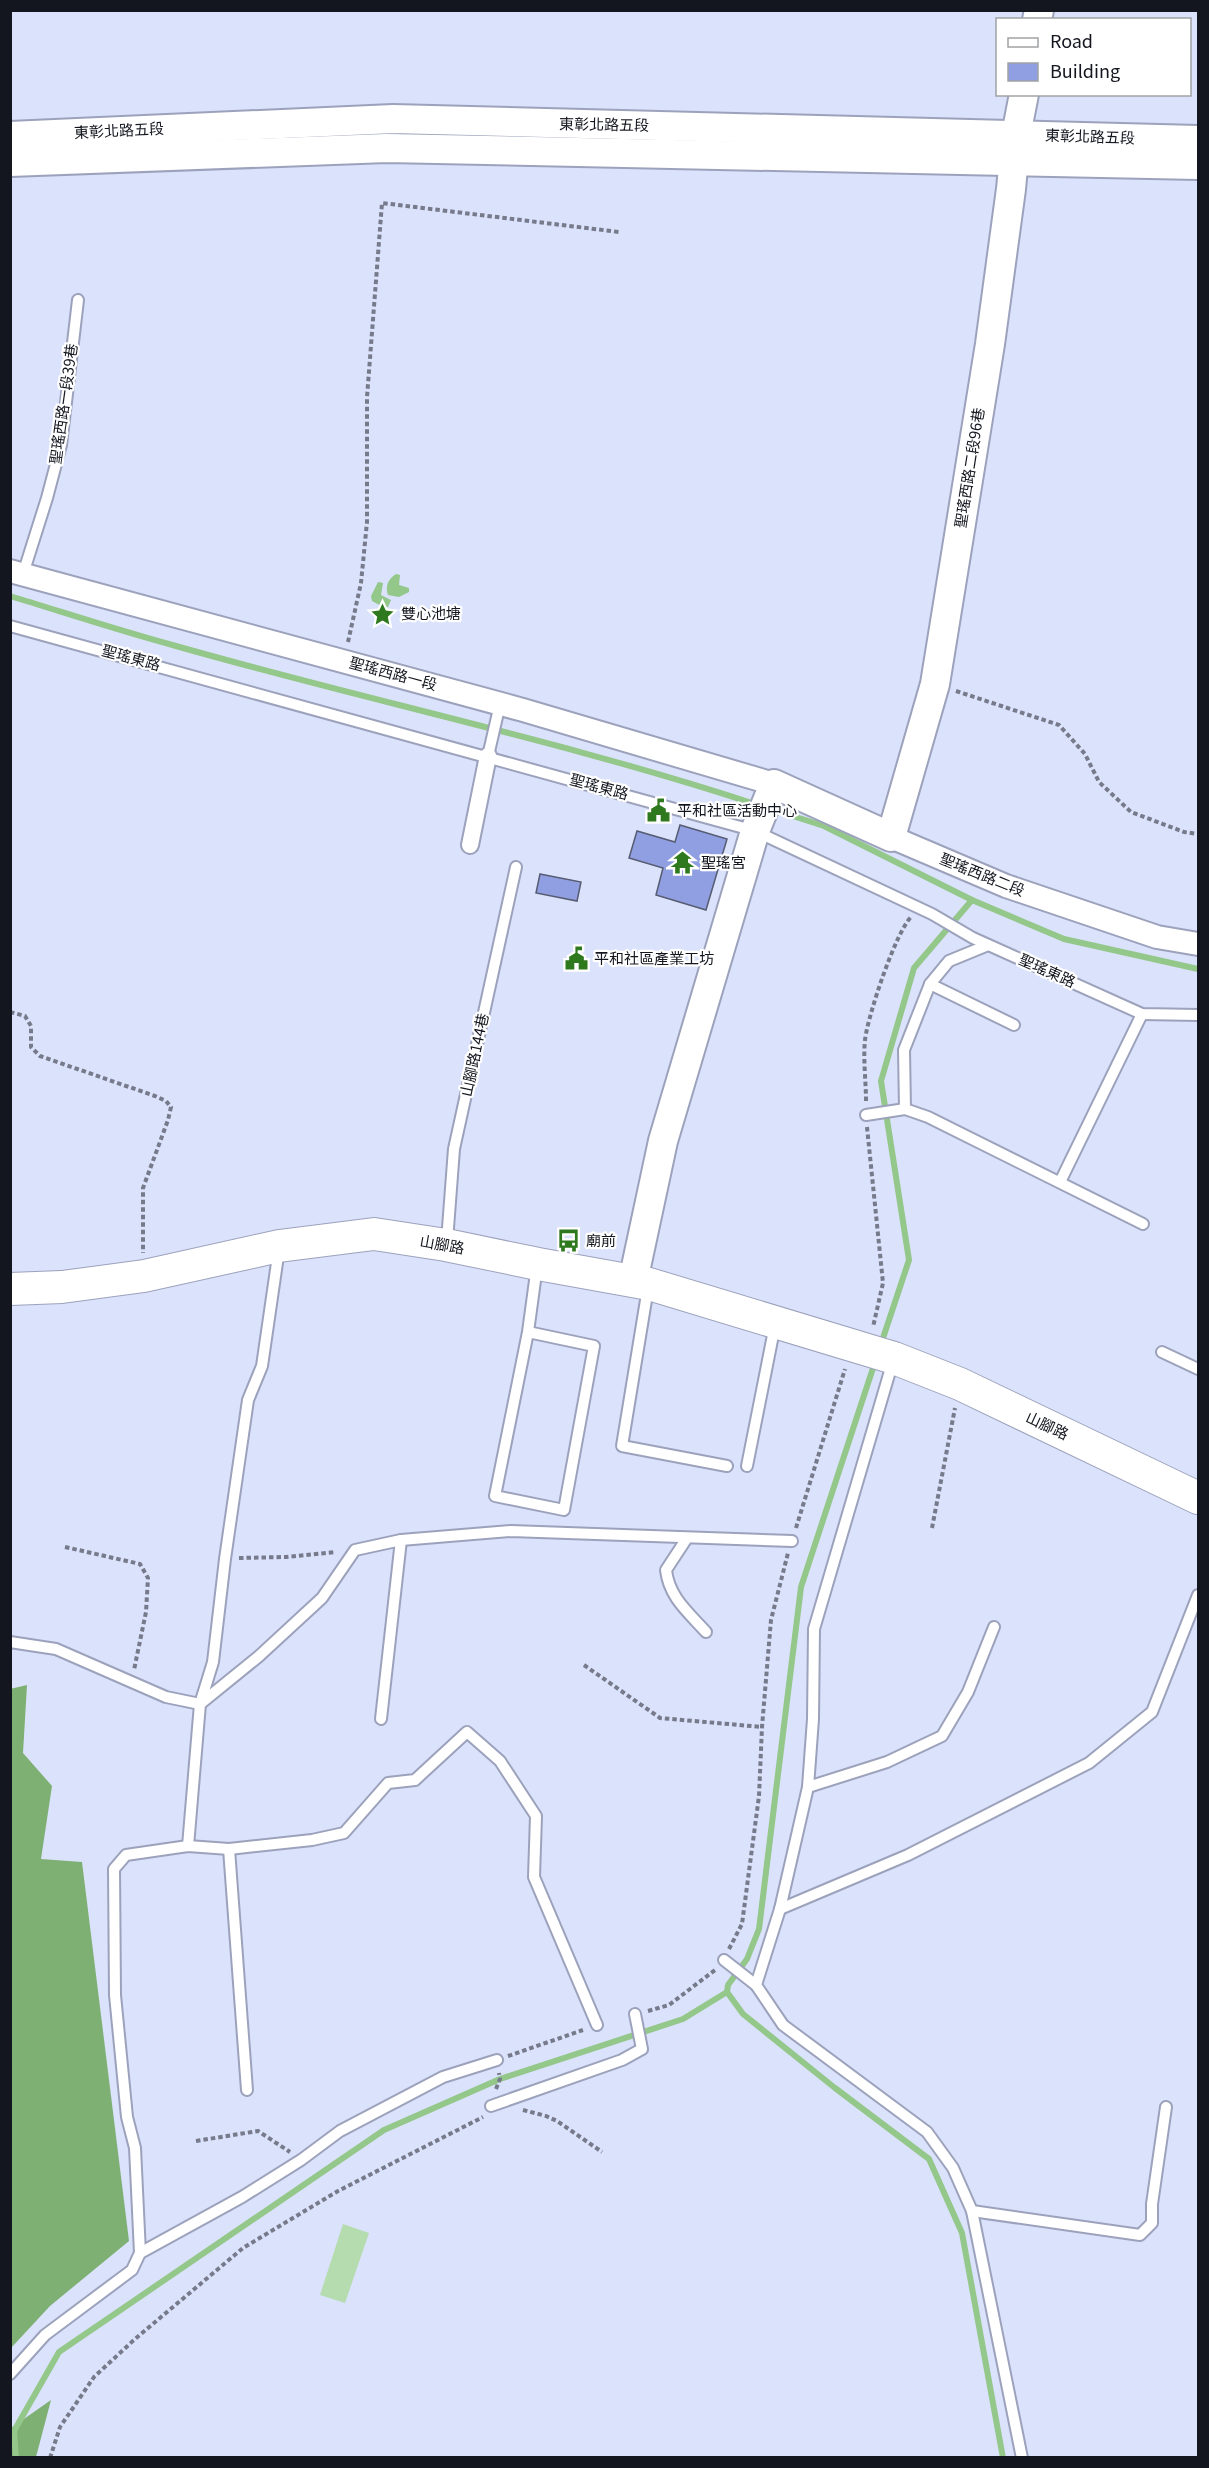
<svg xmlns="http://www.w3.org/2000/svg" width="1209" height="2468" viewBox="0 0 1209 2468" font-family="Georgia,'Noto Sans TC',serif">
<rect width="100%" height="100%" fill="#dbe2fb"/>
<path fill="#b5dcae" d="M343,2224L369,2233L345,2303L320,2295Z"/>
<g fill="#7eb074">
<path d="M27,1685L23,1753L52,1786L41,1859L82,1862L129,2241L50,2306L11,2348L10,1689Z"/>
<path d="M51,2400L36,2457H11V2428Z"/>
</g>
<g fill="#94c78a">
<path d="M396,574L400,575L399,585L409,588V592L399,597L388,595C385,586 388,579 396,574Z"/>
<path d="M378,582L383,583L381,595L391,600L388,607H383L372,601L371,596Z"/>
</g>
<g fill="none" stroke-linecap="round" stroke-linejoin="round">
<g stroke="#94c78a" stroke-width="6">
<path d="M10,596C66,613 120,631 176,646C369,701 567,742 758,805"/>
<path d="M771,809L824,826L972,900L1064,939L1198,969"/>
<path d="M881,1344L909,1260L881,1081L914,968L972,900"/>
<path d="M727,1992L743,2014L835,2088L929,2159L962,2233L1003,2458"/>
<path d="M16,2458L14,2431L59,2352L384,2130L500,2079L683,2019L727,1992L728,1985L747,1959L759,1929L801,1587L875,1362"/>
</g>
</g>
<g fill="#909fe2" stroke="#565c71" stroke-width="1.5">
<path d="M680,825L727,839L706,910L656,895L663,868L629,858L637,831L675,842Z"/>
<path d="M540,874L581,882L577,901L536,893Z"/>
</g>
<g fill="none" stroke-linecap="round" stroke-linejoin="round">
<defs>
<g id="service">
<path d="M23,574L47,498L61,445L78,300"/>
<path d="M10,626L755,831L932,914L973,938L1142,1014L1198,1015"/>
<path d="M488,756L500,704"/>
<path d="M930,984L1014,1025"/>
<path d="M905,1109L904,1050L930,984L949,961L988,945"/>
<path d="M866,1115L905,1109L928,1117L1143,1224"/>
<path d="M1060,1182L1142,1014"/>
<path d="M447,1241L454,1149L516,867"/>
<path d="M648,1288L622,1446L727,1466"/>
<path d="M528,1332L594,1346L564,1510L495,1496L528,1332L537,1266"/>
<path d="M1162,1352L1198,1369"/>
<path d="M893,1361L814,1629L813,1719L808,1787L780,1909L756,1985L783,2025L927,2132L953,2168L972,2211L1022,2458"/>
<path d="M747,1466L775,1325"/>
<path d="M687,1538L666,1570C669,1597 688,1612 706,1632"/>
<path d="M10,1642L56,1649L166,1697L200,1704L258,1657L322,1598L355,1550L401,1540L511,1531L792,1541"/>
<path d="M381,1719L401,1540"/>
<path d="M808,1787L887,1762L942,1736L968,1692L994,1627"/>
<path d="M188,1846L200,1704L213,1662L225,1559L248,1400L262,1366L279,1249"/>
<path d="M229,1849L247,2090"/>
<path d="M780,1909L908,1855L1089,1763L1152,1712L1198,1595"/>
<path d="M724,1960L756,1985"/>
<path d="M491,2106L622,2060L642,2049L635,2014"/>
<path d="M972,2211L1140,2235L1152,2223V2204L1166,2107"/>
<path d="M140,2253L135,2148L127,2117L115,1995L114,1869L126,1855L188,1846L229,1849L312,1840L344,1833L388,1783L415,1780L467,1732L500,1761L536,1816L534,1877L597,2025"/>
<path d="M10,2374L45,2335L132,2270L140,2253L242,2197L301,2160L340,2131L443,2077L497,2060"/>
</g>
<path id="pedestrian" d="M470,845L488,756"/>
<g id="minor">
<path d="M10,571L523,710L774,784"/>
<path d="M891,837L1006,886L1157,937L1198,944"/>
</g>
<g id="tertiary">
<path d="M1037,20L1039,10"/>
<path d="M10,136L393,119L1198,140"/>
<path d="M10,162L387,148L1198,165"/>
<path d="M633,1281L663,1141L755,831L774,784L891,837L935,684L990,344L1011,189L1016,135L1024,94"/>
</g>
<path id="secondary" d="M10,1289L62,1287L144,1276L279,1246L374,1234L446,1245L538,1264L649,1284L894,1358L960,1384L1198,1498"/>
</defs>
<use href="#service" stroke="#9ca2bb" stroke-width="14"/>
<use href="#pedestrian" stroke="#9ca2bb" stroke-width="20"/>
<use href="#minor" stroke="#9ca2bb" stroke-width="26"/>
<use href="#tertiary" stroke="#9ca2bb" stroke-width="32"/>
<use href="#secondary" stroke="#9ca2bb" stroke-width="34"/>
<g stroke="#767a8b" stroke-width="4" stroke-dasharray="4.5 3" stroke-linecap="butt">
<path d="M348,642L361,583L367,522V397L382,203L619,232"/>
<path d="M956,691L1059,725L1085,754L1099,782L1131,812L1184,832L1198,834"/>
<path d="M10,1012L25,1016L31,1026V1047L40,1056L155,1096L166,1101L171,1107L168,1120L143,1188V1253"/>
<path d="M866,1101C866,1081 863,1060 865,1040C868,1015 895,934 911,917"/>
<path d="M867,1127L883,1283L873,1327"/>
<path d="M796,1528L845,1369"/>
<path d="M932,1528L955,1408"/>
<path d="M65,1547L140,1564L148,1578L146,1612L134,1670"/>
<path d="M239,1558L286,1557L336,1552"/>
<path d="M584,1665L660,1718L762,1727"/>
<path d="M729,1949L742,1924L759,1796L762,1727L771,1620L788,1553"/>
<path d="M648,2011L669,2005L715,1970"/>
<path d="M508,2056L583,2030"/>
<path d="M496,2089L500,2079L499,2073"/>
<path d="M523,2110L546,2116L557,2121L602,2152"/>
<path d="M196,2141L258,2131L290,2152"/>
<path d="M50,2458L60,2427L94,2377L135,2339L243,2248L338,2191L483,2117"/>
</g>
<use href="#service" stroke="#fff" stroke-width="10"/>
<use href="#pedestrian" stroke="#fff" stroke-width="16"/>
<use href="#minor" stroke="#fff" stroke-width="22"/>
<use href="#tertiary" stroke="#fff" stroke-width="28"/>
<use href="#secondary" stroke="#fff" stroke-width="32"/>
</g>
<defs>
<symbol id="sight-bare" viewBox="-9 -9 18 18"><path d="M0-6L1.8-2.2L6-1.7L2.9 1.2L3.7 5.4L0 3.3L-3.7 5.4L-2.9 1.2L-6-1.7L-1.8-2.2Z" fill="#2e781d" stroke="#fff" stroke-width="2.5" paint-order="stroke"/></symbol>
<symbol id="civic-bare" viewBox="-9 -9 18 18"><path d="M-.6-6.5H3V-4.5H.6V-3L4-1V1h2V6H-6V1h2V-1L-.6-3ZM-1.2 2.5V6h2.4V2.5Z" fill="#2e781d" stroke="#fff" stroke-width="2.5" paint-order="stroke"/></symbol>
<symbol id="temple-bare" viewBox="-9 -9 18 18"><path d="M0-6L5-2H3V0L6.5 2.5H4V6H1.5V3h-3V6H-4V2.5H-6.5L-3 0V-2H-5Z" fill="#2e781d" stroke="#fff" stroke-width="2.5" paint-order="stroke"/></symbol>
<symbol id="bus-bare" viewBox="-9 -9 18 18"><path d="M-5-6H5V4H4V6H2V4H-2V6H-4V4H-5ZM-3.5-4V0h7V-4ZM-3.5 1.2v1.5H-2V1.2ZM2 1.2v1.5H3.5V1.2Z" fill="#2e781d" stroke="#fff" stroke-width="2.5" paint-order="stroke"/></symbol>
</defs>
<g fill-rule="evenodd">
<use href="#sight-bare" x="366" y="598" width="33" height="33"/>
<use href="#civic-bare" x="642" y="794" width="33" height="33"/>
<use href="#temple-bare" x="666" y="846" width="33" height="33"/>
<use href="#civic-bare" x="560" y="942" width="33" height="33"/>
<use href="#bus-bare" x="552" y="1224" width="33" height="33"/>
</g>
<g text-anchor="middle" stroke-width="4.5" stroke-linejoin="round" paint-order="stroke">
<g font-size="15" fill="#14161f" stroke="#fff">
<text transform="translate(604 125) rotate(1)" y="5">東彰北路五段</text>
<text transform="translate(119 131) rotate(-3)" y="5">東彰北路五段</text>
<text transform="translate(1090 137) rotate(2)" y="5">東彰北路五段</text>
<text transform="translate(64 404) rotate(-82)" y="5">聖瑤西路一段39巷</text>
<text transform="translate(970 468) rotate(-81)" y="5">聖瑤西路二段96巷</text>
<text transform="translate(131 658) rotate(15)" y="5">聖瑤東路</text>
<text transform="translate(393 674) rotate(15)" y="5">聖瑤西路一段</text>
<text transform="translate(599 787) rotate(15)" y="5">聖瑤東路</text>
<text transform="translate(982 875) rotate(22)" y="5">聖瑤西路二段</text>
<text transform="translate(1047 971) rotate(24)" y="5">聖瑤東路</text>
<text transform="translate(475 1055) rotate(-78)" y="5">山腳路144巷</text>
<text transform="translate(442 1245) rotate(10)" y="5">山腳路</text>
<text transform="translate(1047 1426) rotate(25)" y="5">山腳路</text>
</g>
<g font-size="15" fill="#14161f" stroke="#fff" text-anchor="start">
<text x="401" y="619">雙心池塘</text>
<text x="677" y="816">平和社區活動中心</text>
<text x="701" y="868">聖瑤宮</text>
<text x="594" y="964">平和社區產業工坊</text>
<text x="586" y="1246">廟前</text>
</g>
</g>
<rect width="1209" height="2468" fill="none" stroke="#14161f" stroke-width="24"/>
<rect x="996" y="18" width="195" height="78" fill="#ffffff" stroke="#a1a2a5" stroke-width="1.5"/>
<rect x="1008" y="38" width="30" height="9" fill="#ffffff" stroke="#a1a2a5" stroke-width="1.5"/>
<text x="1050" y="48" font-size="18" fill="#14161f">Road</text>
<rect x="1008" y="63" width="30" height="18" fill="#909fe2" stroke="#a1a2a5" stroke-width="1.5"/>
<text x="1050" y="78" font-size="18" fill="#14161f">Building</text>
</svg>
